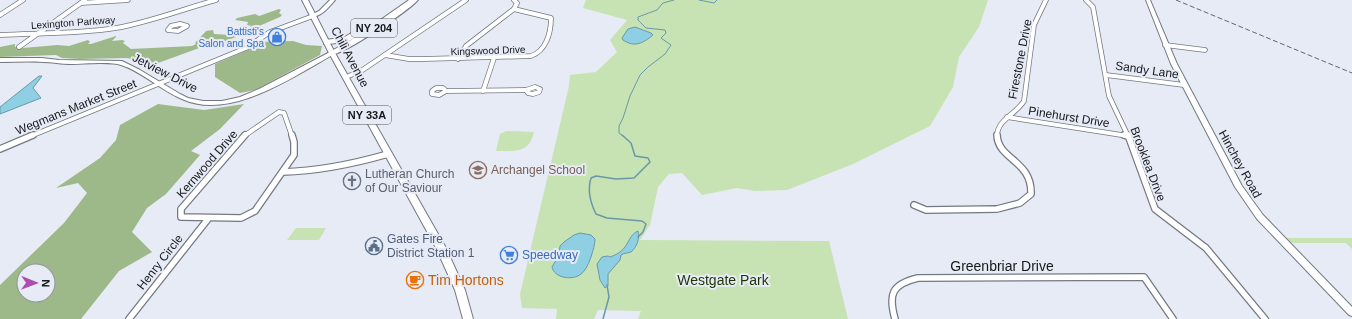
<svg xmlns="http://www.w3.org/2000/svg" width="1352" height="319" viewBox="0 0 1352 319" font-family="Helvetica,sans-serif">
<rect width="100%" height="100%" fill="#e6ebf6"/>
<g fill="#c7e2b3">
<path d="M586,0H988L979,27L959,57L953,87L930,126L853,164L787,190L755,191L737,188L702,195L682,173L669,174L658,187L650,225L640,240L829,241L848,319H638L641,311L598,310L594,319H556L557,309L522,308L520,294L569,86L570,75L596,72L617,52L610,40L627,20L583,8Z"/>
<path d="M506,131L534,132C529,154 515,151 496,151L500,134Z"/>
<path d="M296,228H326L319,240H287Z"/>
<path d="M1285,238H1352V249L1346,243H1292Z"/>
</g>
<g fill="#9db98a" fill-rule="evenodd">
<path d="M279,9L281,10L279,13L282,15L280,17L259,26L260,33C256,36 248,38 244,34L228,40L212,49L202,47L147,67L137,60L127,58L80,59L62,58L56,55L0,57V47L15,44V47L23,48L57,45L69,46L88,40L90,42L88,44H91L116,36V37L112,41L122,40L125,41L123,43L131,49L192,46L196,44L195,43L206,31L213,30L214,34L231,35L252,26L247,25L248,22L235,20L237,18L255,14L259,16Z"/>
<path d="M293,41L306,45L322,46L320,55L255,90L240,93L215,77V64L248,50L259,42Z"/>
<path d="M158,104L204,110L244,104L220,129L191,151L200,155L166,194L147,208L132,232L152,252L119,271L81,319H0V285L64,223L87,193L78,183L56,188L100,158L116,140L120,125ZM24,271H48V295H24Z"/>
</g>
<g fill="#8fcfe4" stroke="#6a98a8">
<path d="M635,27L651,33L653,35C643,43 635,48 623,40L622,38L628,29Z"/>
<path d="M39,76H42L33,88L41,98L0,114V107Z"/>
<path d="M638,231C640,238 637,247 631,252C628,253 624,253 621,255L620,260L608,274V286L605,288L600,280L597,264L602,257L608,256L610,257C631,250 626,236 638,231Z"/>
<path d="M580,233L591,235L595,239C595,247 588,270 581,274C573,281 554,278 552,267L559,255L560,246L564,242L574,235Z"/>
</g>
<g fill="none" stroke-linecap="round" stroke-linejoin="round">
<g stroke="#6a98a8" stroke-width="1">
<path d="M699,0L714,3L717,0"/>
<path d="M623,136L619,133V126L623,118L630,96L640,75L648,67L665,54L671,45L661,38L666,33L665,30L646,28L638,20V17L657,10L663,3L674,0"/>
</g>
<g stroke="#6a98a8" stroke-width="1.5">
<path d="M622,135L631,143L635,156L648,158L650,162L634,178L616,179L596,176L591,178C587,191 590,202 596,214L607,218L642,221L646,224L643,232L638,237"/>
<path d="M603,319L609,297L607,285"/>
</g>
<defs>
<g id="minor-far1">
<path d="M1086,0L1093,7L1109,96L1128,136"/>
<path d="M81,3L128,0"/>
<path d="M0,15L23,0"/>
<path d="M180,24L187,26L178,31L168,30L171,26Z"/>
<path d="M0,35C39,33 78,34 116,28C150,22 183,9 216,0"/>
<path d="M1165,45L1205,50"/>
<path d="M19,47L85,0"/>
<path d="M385,55L409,59H424L531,56C546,51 551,33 551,18L514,9"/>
<path d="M458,59L466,46L514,9L517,3L514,0"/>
<path d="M1106,75L1184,85"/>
<path d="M346,77L361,71L466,0"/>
<path d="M535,87L540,89L539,92L533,94L528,93L526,90Z"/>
<path d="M436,88H443L446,91L439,95L432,94V91Z"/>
<path d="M446,91L526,90"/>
<path d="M483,91L494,58"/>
<path d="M1007,117L1128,136"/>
<path d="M31,136L246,48L270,32L313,16"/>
<path d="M244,136L279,112L284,113L292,136"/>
<path d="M997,136C997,120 1016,114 1024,101L1034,25L1046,0"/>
</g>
<g id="minor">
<path d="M245,135L181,209V217L241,218L255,211L294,155V142L292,135"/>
<path d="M1124,135L1128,136"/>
<path d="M1128,135L1155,209L1206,248L1265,319"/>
<path d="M0,149L33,135"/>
<path d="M283,172C319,171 353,164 388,154"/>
<path d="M914,205L926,210L997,209L1020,203L1031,194C1032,160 998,160 997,135"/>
<path d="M129,319L208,219"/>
<path d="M895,319C888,294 892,284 918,278L1144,277L1173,319"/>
</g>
<g id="tertiary">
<path d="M330,0H335C329,7 321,17 311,17V15L319,11Z"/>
<path d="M1146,0H1150L1177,64L1242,186L1263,215L1352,307V316L1349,315L1257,219L1235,187L1171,64Z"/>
<path d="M332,51L335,53L334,54C293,77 230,121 182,99C162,91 141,71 121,65C110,61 83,64 70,64C61,64 52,62 43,62C29,61 14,62 0,62V58H42L59,60L122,61L140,70L180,94L188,98L203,101H222L240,97L259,89Z"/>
</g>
<path id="primary" d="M302,0H308L335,53L446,248L465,290L473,319H463L455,290L436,248L329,53Z"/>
<path id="motorway" d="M409,0H418C408,11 341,57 329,55L328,53L356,37L348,42L327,44H324V40L343,38L353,32H359V35Z"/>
</defs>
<use href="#minor-far1" stroke="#747882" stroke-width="5.5"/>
<use href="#minor" stroke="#747882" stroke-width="8"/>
<use href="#tertiary" stroke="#747882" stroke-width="2"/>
<use href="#primary" stroke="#747882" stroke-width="2"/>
<use href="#motorway" stroke="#747882" stroke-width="2"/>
<use href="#minor-far1" stroke="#fff" stroke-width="4"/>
<use href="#minor" stroke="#fff" stroke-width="5.5"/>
<use href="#tertiary" fill="#fff" fill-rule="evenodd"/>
<use href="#primary" fill="#fff" fill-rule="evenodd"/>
<use href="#motorway" fill="#fff" fill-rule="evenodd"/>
<path stroke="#62656b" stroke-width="1" stroke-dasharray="5 2.5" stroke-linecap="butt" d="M1176,0L1352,73"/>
</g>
<defs>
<symbol id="shop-ring" viewBox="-11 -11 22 22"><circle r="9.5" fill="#e6ebf6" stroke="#3f7fe0" stroke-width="1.5"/><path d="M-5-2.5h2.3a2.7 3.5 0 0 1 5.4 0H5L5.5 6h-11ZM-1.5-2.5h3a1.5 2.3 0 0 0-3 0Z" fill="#3f7fe0"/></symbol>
<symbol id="school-ring" viewBox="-11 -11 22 22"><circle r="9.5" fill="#e6ebf6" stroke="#8d6e63" stroke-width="1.5"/><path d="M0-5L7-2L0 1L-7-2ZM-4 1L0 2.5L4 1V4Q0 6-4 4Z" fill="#8d6e63"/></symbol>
<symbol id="church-ring" viewBox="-11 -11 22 22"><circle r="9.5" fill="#e6ebf6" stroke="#6b7280" stroke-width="1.5"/><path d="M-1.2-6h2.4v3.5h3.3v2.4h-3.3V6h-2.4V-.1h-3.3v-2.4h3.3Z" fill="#6b7280"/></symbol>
<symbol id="civic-ring" viewBox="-11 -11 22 22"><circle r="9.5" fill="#e6ebf6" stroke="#5c6f8a" stroke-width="1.5"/><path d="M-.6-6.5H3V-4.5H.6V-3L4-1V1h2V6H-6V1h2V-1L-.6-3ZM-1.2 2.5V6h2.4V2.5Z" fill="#5c6f8a"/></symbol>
<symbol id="supermarket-ring" viewBox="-11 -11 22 22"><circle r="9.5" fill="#e6ebf6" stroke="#3f7fe0" stroke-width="1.5"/><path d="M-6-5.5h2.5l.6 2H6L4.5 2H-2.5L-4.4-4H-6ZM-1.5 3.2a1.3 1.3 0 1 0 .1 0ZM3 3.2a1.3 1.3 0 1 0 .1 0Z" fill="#3f7fe0"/></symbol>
<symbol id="cafe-ring" viewBox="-11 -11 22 22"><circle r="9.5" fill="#e6ebf6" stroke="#e8710a" stroke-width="1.5"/><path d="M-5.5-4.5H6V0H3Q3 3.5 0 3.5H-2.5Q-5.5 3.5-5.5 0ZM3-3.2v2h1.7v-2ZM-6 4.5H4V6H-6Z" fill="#e8710a"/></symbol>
</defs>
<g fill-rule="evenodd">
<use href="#shop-ring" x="267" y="27" width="20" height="20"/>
<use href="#school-ring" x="468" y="160" width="20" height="20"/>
<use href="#church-ring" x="342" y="171" width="20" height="20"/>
<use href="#civic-ring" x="364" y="236" width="20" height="20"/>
<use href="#supermarket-ring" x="499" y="245" width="20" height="20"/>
<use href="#cafe-ring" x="405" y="270" width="20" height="20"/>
</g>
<g text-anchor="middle" stroke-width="4" stroke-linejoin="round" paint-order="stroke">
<g font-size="10" fill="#15171b" stroke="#e6ebf6">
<text transform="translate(73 22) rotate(-4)" y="4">Lexington Parkway</text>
<text transform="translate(488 50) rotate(-2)" y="4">Kingswood Drive</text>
</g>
<g font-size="10" fill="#366cbe" stroke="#e6ebf6" text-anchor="end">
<text x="264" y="35">Battisti's<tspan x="264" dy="12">Salon and Spa</tspan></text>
</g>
<g fill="#e6ebf6" stroke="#54575d" stroke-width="1">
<rect x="351" y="19" width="46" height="18" rx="3"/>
<rect x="343" y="106" width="48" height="18" rx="3"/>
</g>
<g font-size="11" font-weight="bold" fill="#15171b">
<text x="374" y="32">NY 204</text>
<text x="367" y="119">NY 33A</text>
</g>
<g font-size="12" fill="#15171b" stroke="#e6ebf6">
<text transform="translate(350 57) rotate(62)" y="4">Chili Avenue</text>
<text transform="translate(1020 59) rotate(-79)" y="4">Firestone Drive</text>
<text transform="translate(1147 70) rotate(8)" y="4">Sandy Lane</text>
<text transform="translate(165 73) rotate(27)" y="4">Jetview Drive</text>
<text transform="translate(76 107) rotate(-22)" y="4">Wegmans Market Street</text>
<text transform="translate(1069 117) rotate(9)" y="4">Pinehurst Drive</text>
<text transform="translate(207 164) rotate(-49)" y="4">Kernwood Drive</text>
<text transform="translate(1148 164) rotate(69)" y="4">Brooklea Drive</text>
<text transform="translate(1240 164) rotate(61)" y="4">Hinchey Road</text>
<text transform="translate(160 262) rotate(-52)" y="4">Henry Circle</text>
</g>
<g font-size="12" fill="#785e54" stroke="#e6ebf6" text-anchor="start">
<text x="491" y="174">Archangel School</text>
</g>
<g font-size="12" fill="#5b616d" stroke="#e6ebf6" text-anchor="start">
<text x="365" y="178">Lutheran Church<tspan x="365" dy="14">of Our Saviour</tspan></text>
</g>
<g font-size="12" fill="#4e5e75" stroke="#e6ebf6" text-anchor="start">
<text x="387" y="243">Gates Fire<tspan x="387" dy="14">District Station 1</tspan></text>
</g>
<g font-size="12" fill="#366cbe" stroke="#e6ebf6" text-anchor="start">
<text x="522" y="259">Speedway</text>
</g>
<g font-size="14" fill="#15171b" stroke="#e6ebf6">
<text x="1002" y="271">Greenbriar Drive</text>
</g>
<g font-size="14" fill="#c56008" stroke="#e6ebf6" text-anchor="start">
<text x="428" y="285">Tim Hortons</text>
</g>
<g font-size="14" fill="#1c3502" stroke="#e6ebf6">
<text x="723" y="285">Westgate Park</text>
</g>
</g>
<g transform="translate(36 283) rotate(91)"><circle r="19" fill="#e6ebf6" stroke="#92969e"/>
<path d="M0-3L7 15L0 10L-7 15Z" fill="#b04cb1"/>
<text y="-6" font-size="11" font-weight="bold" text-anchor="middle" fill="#15171b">N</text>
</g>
</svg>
